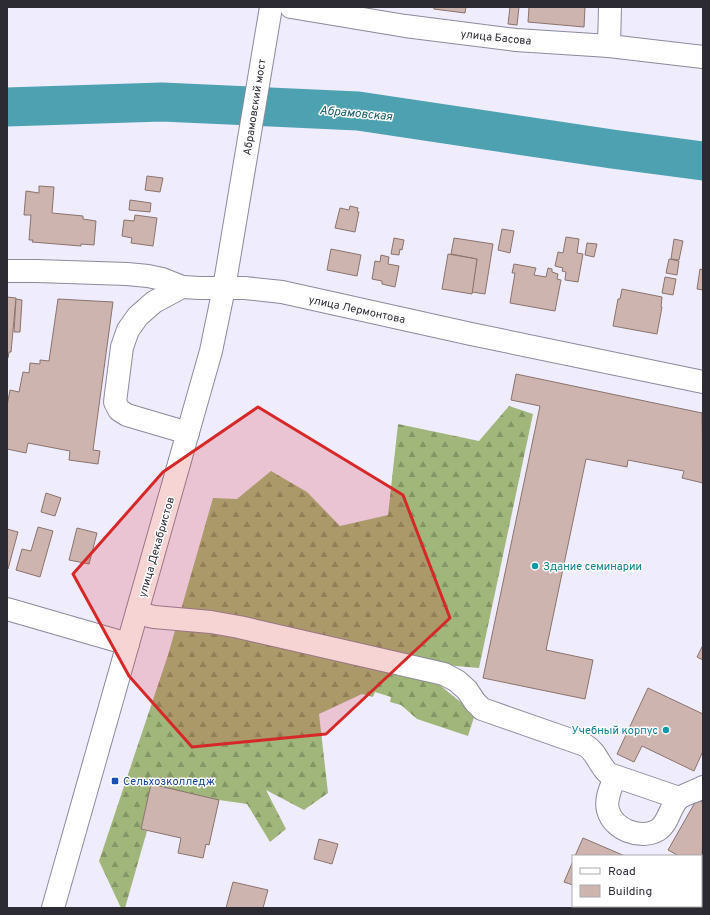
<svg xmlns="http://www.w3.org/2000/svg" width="710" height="915" viewBox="0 0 710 915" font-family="Overpass,sans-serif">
<defs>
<pattern id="forest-firs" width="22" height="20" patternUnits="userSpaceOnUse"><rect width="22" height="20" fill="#a0b67b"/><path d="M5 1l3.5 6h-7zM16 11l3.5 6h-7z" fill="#839465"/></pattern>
</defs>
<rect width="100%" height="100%" fill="#efecfe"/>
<path fill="url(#forest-firs)" d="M509,406L533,414L479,668L434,664L430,677L475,714L468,736L417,719L401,705L390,702L391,697L375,692L373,697L362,694L319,714L328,793L304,810L266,790L286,829L270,842L247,804L219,800L151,785L141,829L147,831L125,908H121L99,861L168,655L213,498L237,499L271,471L307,492L340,526L388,515L398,424L479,441Z"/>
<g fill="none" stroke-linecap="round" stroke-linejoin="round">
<path stroke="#4ea1b1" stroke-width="39" d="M7,107L162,102L358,111L612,149L703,161"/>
</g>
<g fill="#ceb4af" stroke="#8a736e">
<path d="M434,7H466L465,13L434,9Z"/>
<path d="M510,7H519L517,25L508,24Z"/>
<path d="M529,7H585L584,27L528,22Z"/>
<path d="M147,176L163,178L160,192L145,190Z"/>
<path d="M39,186L54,187L52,213L83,216V219L96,221L94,245L81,244V246L32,242L33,240H29L31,215H24L26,191L39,193Z"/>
<path d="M130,200L151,203L150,212L129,210Z"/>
<path d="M350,206L358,208L357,211L359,212L355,232L335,228L340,208L349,210Z"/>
<path d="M135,215L157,218L153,246L131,243L132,238L122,236L124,220L134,221Z"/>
<path d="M502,229L514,231L510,253L498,250Z"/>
<path d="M566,237L579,239L577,253L583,254L578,282L565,280L566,272L562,271L563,268L555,266L558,252L563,253Z"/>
<path d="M394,238L404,240L402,250L400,249L399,255L391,254Z"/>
<path d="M454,238L493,244L485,294L472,292L477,259L451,254Z"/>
<path d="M674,239L683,241L679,260L671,259Z"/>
<path d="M587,243L597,244L594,257L585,255Z"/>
<path d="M331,249L361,255L357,276L327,270Z"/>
<path d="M448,254L477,259L472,294L442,289Z"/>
<path d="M381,255L389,257L388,264L399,266L395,287L382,284V281L372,279L375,261L380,262Z"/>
<path d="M669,259L679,261L677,275L666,273Z"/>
<path d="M514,264L536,268L534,275L546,277L548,268L552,269V272L558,274L557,279L561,280L555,311L510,303L515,273H512Z"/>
<path d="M700,269L703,270V290L697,289Z"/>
<path d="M665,277L676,279L673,295L662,293Z"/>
<path d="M622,289L662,297L661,307H662L657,334L613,326L618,299H620Z"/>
<path d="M7,297L16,298L11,352H9L8,358L7,357Z"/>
<path d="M16,299L22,300L20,332H14Z"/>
<path d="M58,299L113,302L93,450L100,451L98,464L69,460L70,451L28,443L26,453L7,449V406L10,390L19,392L23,372L29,373L30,363L40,364V360L49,361Z"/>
<path d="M516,374L702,413L703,483L682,478L684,471L628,460L627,467L586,459L546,650L593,660L585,699L483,678L540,406L511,400Z"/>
<path d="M46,493L61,498L55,516L41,512Z"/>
<path d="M38,527L53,531L40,577L16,570L22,549L31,551Z"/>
<path d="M77,528L97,533L89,564L69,560Z"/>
<path d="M7,529L18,532L8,569H7Z"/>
<path d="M703,645V660L697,657Z"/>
<path d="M648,688L703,714V751L694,771L642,746L634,762L617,754Z"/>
<path d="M151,784L219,800L209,845L206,844L203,858L178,853L181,838L141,829Z"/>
<path d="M697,799L703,802L702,869L701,868V856H679L668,850Z"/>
<path d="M583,838L625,856H575Z"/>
<path d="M319,839L338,844L332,864L314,859Z"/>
<path d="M573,861V885L564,882Z"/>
<path d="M233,882L268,890L263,908H226Z"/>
<path d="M621,906H655L654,908H625Z"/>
</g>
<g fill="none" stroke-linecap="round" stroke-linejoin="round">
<defs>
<g id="minor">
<path d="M291,7L405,26L516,40L609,46L703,57"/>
<path d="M609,46L610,7"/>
<path d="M7,271H37L127,274L148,276L162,279L182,287L200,288H245L282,292L471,334L703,382"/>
<path d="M182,287L154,302L138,316L128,330L122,347L115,402L119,410L127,415L188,433"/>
<path d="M7,609L128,644"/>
<path d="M137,613L154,617L211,622L239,627L444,674L457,681L467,690L475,702L482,709L585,745C597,752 599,766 609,774L679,798"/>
<path d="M615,777C611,787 605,799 608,810C613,830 641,840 658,830C668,824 670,807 678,799C682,795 697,791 703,787"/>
<path d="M53,908L211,351L224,288L271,7"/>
</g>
</defs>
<use href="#minor" stroke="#8c899d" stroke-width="24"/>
<use href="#minor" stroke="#fff" stroke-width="22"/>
</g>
<path fill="#d62828" fill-opacity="0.2" stroke="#d62828" stroke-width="3" stroke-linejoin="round" d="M258,407L403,495L450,618L326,734L192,747L129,676L73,574L163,472Z"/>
<g fill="#0f9aa8" stroke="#fff" stroke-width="1.5">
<circle cx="535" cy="566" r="4"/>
<circle cx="666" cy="730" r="4"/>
</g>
<rect fill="#1a4fb4" stroke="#fff" stroke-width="1.5" x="111" y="777" width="8" height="8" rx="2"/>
<g text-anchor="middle" stroke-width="3" stroke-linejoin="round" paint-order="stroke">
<g font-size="11" fill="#2c2b33" stroke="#fff">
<text transform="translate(496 37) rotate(6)" y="4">улица Басова</text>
<text transform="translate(254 107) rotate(-81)" y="4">Абрамовский мост</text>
<text transform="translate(357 309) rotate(12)" y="4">улица Лермонтова</text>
<text transform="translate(156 547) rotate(-74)" y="4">улица Декабристов</text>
</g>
<g font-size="11" fill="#0d838f" stroke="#fff" text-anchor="start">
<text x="543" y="570">Здание семинарии</text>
<text x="658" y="734" text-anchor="end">Учебный корпус</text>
</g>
<g font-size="11" fill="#164399" stroke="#fff" text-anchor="start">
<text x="123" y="785">Сельхозколледж</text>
</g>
<g font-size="12" font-style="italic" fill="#175c68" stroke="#fff">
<text transform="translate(356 113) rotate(5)" y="4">Абрамовская</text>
</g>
</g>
<rect width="710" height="915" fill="none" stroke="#2c2b33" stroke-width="16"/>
<rect x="572" y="855" width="130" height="52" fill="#ffffff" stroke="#abaaad"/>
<rect x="580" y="868" width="20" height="6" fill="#ffffff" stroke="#abaaad"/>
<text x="608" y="875" font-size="12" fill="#2c2b33">Road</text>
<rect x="580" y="885" width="20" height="12" fill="#ceb4af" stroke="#abaaad"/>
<text x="608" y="895" font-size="12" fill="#2c2b33">Building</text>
</svg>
